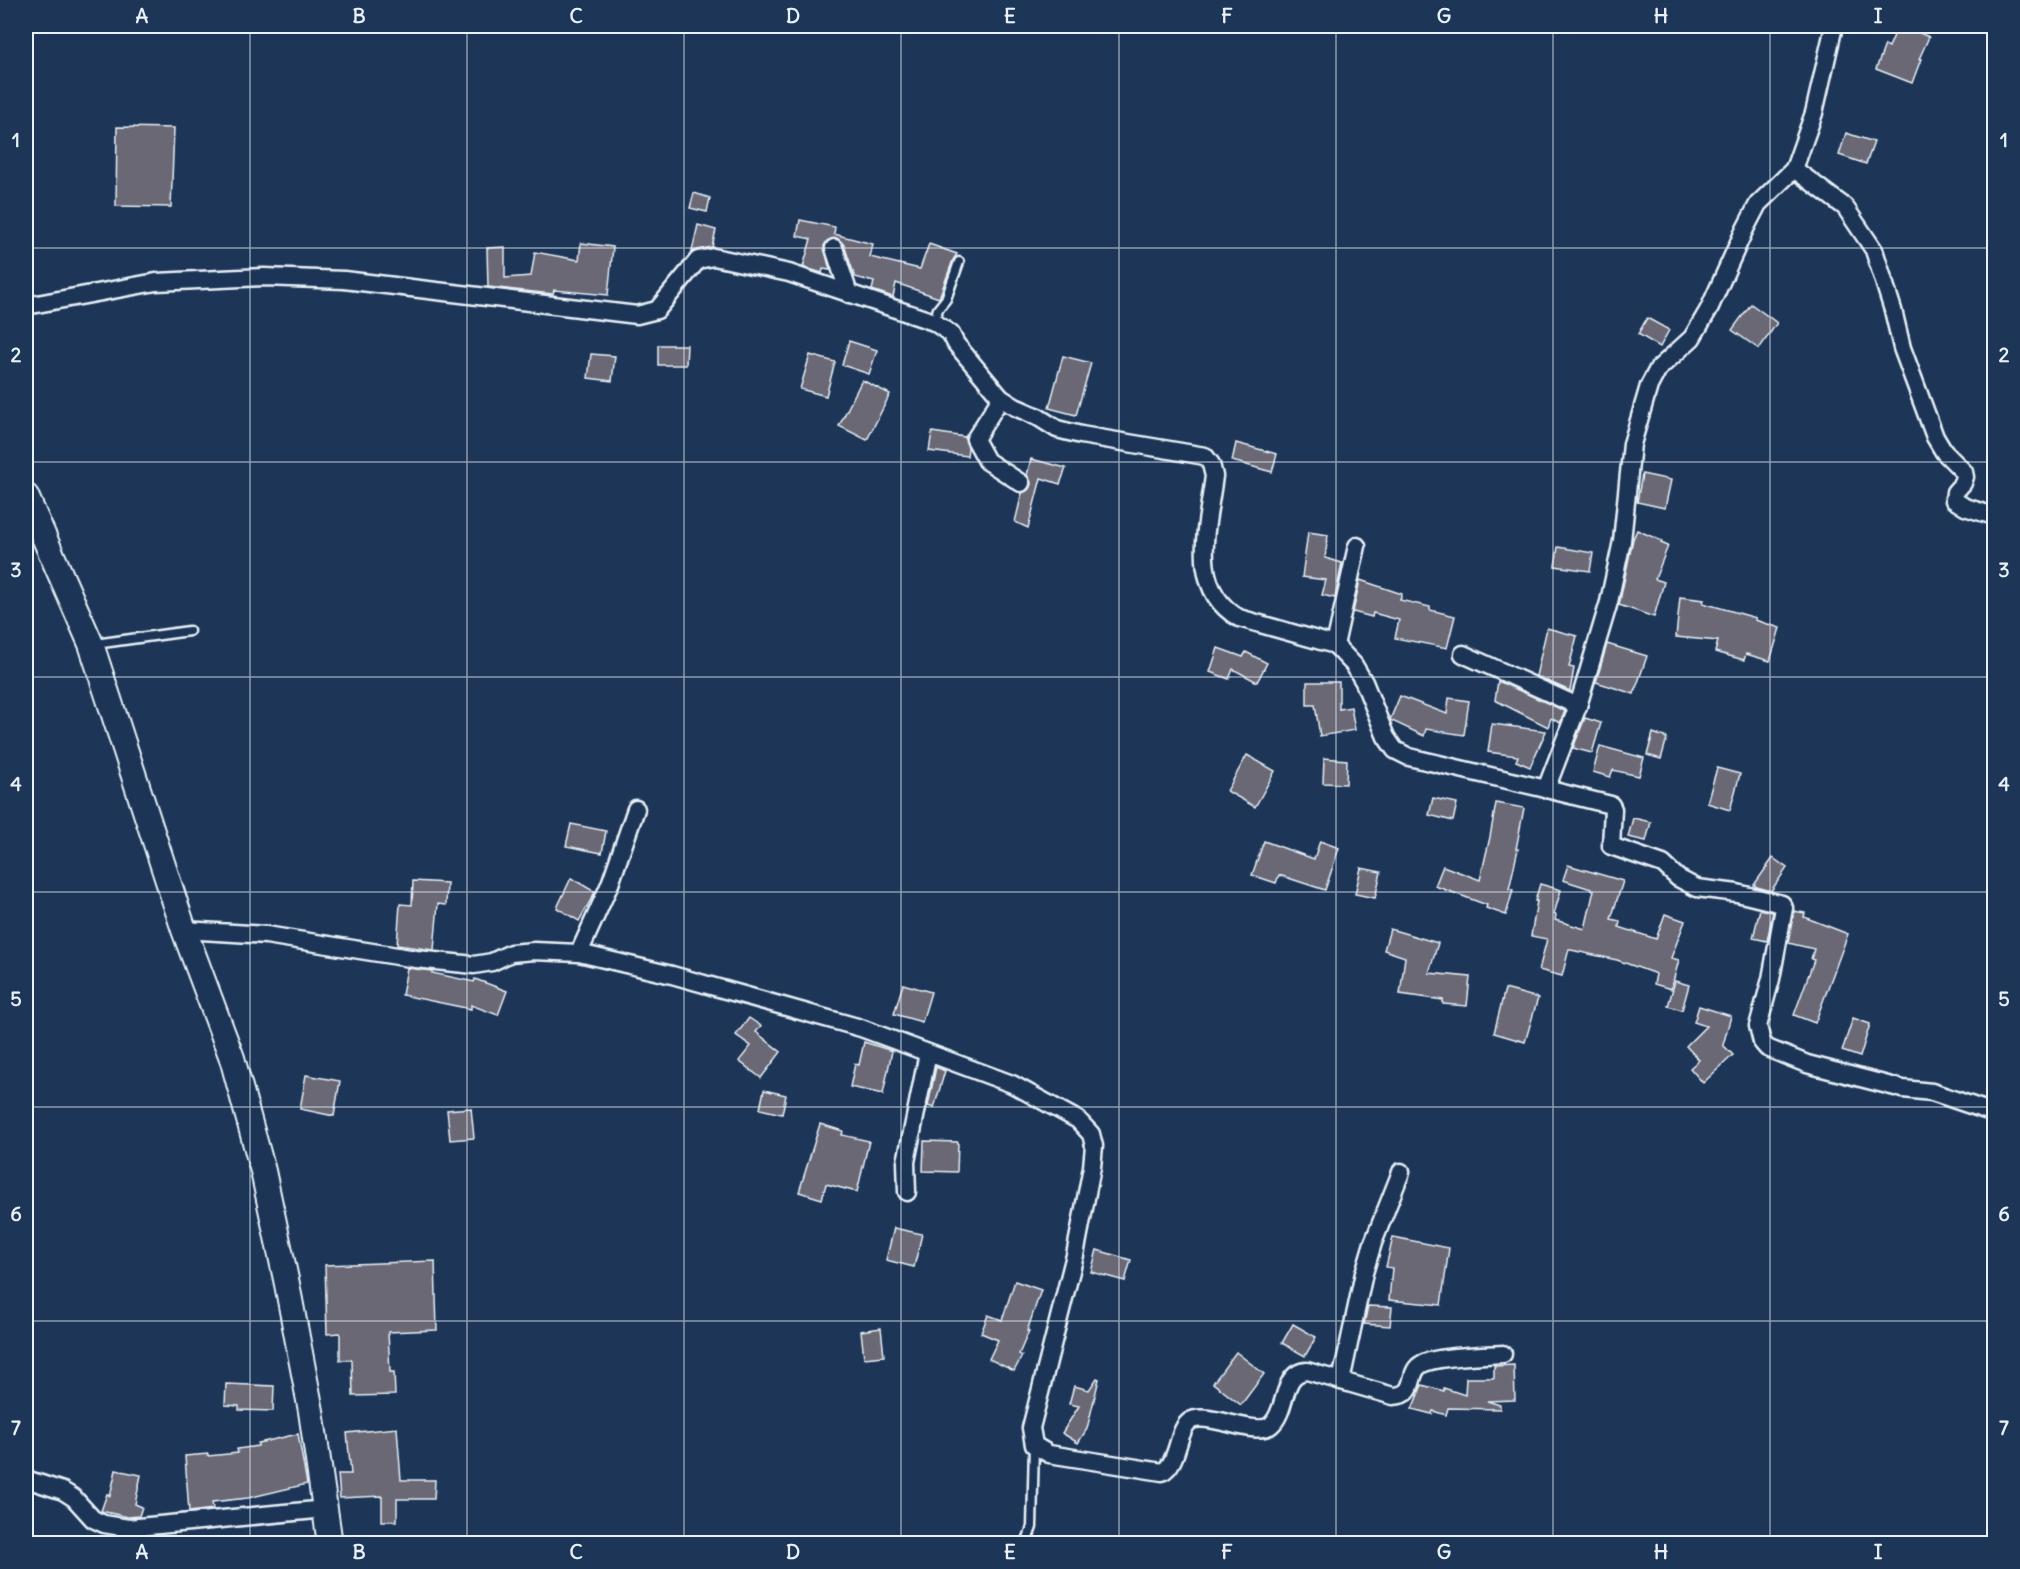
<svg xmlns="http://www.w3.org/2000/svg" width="2020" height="1569" viewBox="0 0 2020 1569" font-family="Delius,sans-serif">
<rect width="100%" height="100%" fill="#1d3557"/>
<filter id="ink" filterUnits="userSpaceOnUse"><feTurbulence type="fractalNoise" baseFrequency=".0167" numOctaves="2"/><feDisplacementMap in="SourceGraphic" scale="12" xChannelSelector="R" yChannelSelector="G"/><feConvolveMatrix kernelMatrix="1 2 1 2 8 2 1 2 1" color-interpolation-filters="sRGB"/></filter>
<g filter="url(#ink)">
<g fill="#6a6775" stroke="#e8f1f8" stroke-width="1.5">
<path d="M1898,26H1903L1929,37L1919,59H1921L1912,83L1876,69L1885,45L1889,47Z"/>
<path d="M117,127L174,128L171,207L116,206Z"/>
<path d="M1846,133L1874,142L1866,164L1839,155Z"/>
<path d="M694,193L710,198L707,212L690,208Z"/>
<path d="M800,220L835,227L834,234L873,244L870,257L920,269L929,244L957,254L953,260L939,298L896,283L893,297L872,290L874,282L855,277L844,245L837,238L827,241L824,246L830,270L823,269L822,273L803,267L811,239L797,236Z"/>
<path d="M698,225L716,230L712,247L693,251H692Z"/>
<path d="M581,243L613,247L608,295L554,290L553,294L488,287L487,248L505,247V278L531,276L535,252L579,260Z"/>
<path d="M1751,304L1777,323L1759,349L1732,330Z"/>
<path d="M1647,318L1669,330L1660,347L1638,334Z"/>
<path d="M849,341L877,350L869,374L842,365Z"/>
<path d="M658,345H687L686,365H658Z"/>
<path d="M591,354L615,356L612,381L588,378Z"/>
<path d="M810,355L835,362L826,396L800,389Z"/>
<path d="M1063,356L1091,363L1076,415L1049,408Z"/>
<path d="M862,380L890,394L867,440L839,426Z"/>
<path d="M932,432L965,437L968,448L967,456L929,451Z"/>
<path d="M1236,443L1277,454L1272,472L1232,461Z"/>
<path d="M1031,459L1066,468L1060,484L1041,478L1028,528L1015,522L1022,493L1029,489L1031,484L1027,475Z"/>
<path d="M1642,474L1671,480L1665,508L1637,502Z"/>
<path d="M1637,530L1662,541L1661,543L1668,546L1655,579L1664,582L1654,617L1619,605L1633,539Z"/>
<path d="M1308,532L1328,535L1325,558L1342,563L1335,598L1322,595L1326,580L1302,577Z"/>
<path d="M1558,547L1593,553L1590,571L1555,566Z"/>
<path d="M1360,580L1402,594L1400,600L1430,607V610L1455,616L1447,648L1395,638L1399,620L1373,613L1372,617L1353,612Z"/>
<path d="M1680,597L1704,600L1703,603L1756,618L1755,620L1780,628L1770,661L1746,654L1744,660L1715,652L1718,641L1676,637Z"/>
<path d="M1547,628L1577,636L1569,667L1574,668L1570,691L1536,676Z"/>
<path d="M1607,644L1647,656L1634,694L1596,682Z"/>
<path d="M1218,648L1243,657L1246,652L1267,663L1257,682L1233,669L1229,679L1210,672Z"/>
<path d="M1498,681L1565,711L1560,723L1551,718L1548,727L1495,700Z"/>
<path d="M1307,682H1339V709L1351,707L1355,730L1320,736L1315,705H1307Z"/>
<path d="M1400,696L1447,714L1449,698L1469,701L1464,735L1426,729L1424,736L1390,720Z"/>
<path d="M1585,718L1601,723L1592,753L1573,748Z"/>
<path d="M1492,724L1546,731L1530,767L1516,761L1518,756L1488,752Z"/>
<path d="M1653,733L1667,738L1661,759L1647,755Z"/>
<path d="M1600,746L1644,758L1639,776L1613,770L1610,777L1593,772Z"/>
<path d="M1247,755L1275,771L1255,807L1227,791Z"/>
<path d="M1324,758L1347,760L1346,784L1323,783Z"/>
<path d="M1717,768L1740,774L1730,810L1707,803Z"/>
<path d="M1433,798L1457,803L1453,821L1429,815Z"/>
<path d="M1496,803L1524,808L1516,849H1518L1509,889L1513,890L1506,915L1486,908L1487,905L1435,886L1443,866L1480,880L1490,837Z"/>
<path d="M1633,818L1651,822L1646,841L1628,837Z"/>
<path d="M571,824L606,831L602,853L566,846Z"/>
<path d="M1264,841L1314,859L1320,841L1339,848L1325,890L1279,875L1276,883L1252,875Z"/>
<path d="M1773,858L1787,868L1771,891L1757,887L1754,885Z"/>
<path d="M1568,865L1623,881L1611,919L1620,921L1619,927L1656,939L1665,914L1685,921L1671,958L1679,960L1671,989L1654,984L1656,974L1617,960L1571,950L1569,949L1562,976L1539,970L1547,939L1531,936L1537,901H1535L1540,884L1561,890L1554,914L1556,915L1555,920L1585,929L1594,890L1563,880Z"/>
<path d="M1361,868L1381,872L1375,898L1355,894Z"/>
<path d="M571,878L595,892L579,921L557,908Z"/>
<path d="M413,881L447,883L446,905L438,904L434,950L397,945L400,904L412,905Z"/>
<path d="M1760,909L1773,912L1767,941L1753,938Z"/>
<path d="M1794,911L1805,913L1804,917L1848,934L1815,1023L1794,1015L1814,960L1811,959L1814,949L1788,943Z"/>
<path d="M1390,929L1438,943L1429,973L1470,977L1467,1006L1443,1004V1000L1400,994L1405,957L1384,950Z"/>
<path d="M407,968L432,971V973L474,982L475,979L507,991L498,1015L471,1005V1009L402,995Z"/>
<path d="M1675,981L1689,985L1682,1010L1668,1006Z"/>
<path d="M903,984L931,992L922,1022L894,1014Z"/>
<path d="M1505,989L1538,998L1525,1042L1494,1033Z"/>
<path d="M1699,1006L1731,1016L1723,1045L1733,1055L1703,1083L1690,1068L1699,1060L1686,1046L1706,1026L1694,1022Z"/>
<path d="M749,1018L761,1026L756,1032L781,1052L761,1078L739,1061L751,1046L736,1035Z"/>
<path d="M1853,1018L1870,1024L1860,1057L1842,1051Z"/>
<path d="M864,1042L892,1051L883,1094L850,1087L855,1064L859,1065Z"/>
<path d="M936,1067L945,1071L934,1108L928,1106Z"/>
<path d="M306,1075L340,1081L334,1116L300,1109Z"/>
<path d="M764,1090L786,1095L782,1114L760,1109Z"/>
<path d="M471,1108L474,1138L450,1140L447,1110Z"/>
<path d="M820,1124L843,1131L842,1135L869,1141L857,1192L826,1184L822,1199L799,1192Z"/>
<path d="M924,1141L958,1142L957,1172L923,1171Z"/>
<path d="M894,1228L922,1234L914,1267L886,1260Z"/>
<path d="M1393,1237L1449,1248L1441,1305L1389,1300L1392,1268L1386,1267Z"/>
<path d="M1097,1250L1131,1260L1125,1281L1091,1272Z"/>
<path d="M435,1261L437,1330L388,1332L390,1372H394L395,1395L353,1396L352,1360H340V1333L327,1334L325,1265Z"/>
<path d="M1015,1281L1041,1290L1027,1331H1029L1019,1354L1022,1356L1014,1371L989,1359L998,1340L981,1333L988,1315L1002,1320Z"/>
<path d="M1368,1306L1392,1307L1390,1326L1364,1324Z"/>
<path d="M1293,1324L1316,1337L1305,1356L1282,1343Z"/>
<path d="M881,1328L884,1356L864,1358L861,1331Z"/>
<path d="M1236,1352L1264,1374L1241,1405L1213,1383Z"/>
<path d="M1514,1365L1515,1400L1487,1401L1500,1405V1409L1448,1408L1446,1415L1433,1411L1432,1414L1412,1409L1422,1385L1444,1391V1388L1465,1395L1466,1378H1494V1366Z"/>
<path d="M1097,1378L1099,1379L1087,1429L1078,1443L1062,1433L1079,1406L1069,1404L1074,1386L1089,1390Z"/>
<path d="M226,1384L274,1386L273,1411L239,1410V1406L225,1405Z"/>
<path d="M397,1428L401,1480H435L434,1499H397V1521H382V1496L340,1498L338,1474H351L347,1433Z"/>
<path d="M298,1434L307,1484L248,1498L212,1502L213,1509L189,1512L185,1456L208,1454V1456L238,1453L237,1449L258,1446V1443Z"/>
<path d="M116,1470L141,1475L135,1504L142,1507L139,1516L128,1517L101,1511L107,1494L110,1496Z"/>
</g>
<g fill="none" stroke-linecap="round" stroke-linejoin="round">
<defs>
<g id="lane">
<path d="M934,322L938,309L946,299L959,262"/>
<path d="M95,644L189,631"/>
<path d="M1026,1544L1032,1527L1034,1445"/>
</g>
<g id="street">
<path d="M1834,26L1814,113L1794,169L1845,207L1874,250L1893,310L1902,348L1935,437L1944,452L1964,472L1965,477L1963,483L1955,492L1954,500L1965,507L1994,516"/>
<path d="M834,248L849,294"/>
<path d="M26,306L156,282L264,277L344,280L637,315L657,310L698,260L714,257L789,273L934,322L951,334L956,344L1001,398L1015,407L1038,417L1057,429L1081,435L1205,456L1211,464L1214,476C1208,525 1187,588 1239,618L1335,645L1354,665L1364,682L1386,737L1395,750L1409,757L1546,789L1578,706L1609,602L1622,541L1632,444L1649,386L1658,369L1692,338L1709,309L1744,231L1758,204L1794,169"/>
<path d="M1001,398L975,439L987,461L1021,483"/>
<path d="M1335,645L1357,546"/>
<path d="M1463,654L1578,706"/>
<path d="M1546,789L1611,805L1613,809L1611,846L1663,864L1678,878L1697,888L1737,893L1782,904L1784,908L1771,979L1758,1026L1762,1042L1767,1048L1807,1064L1903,1089L1932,1092L1994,1113"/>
<path d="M184,930L266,935L416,959L474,965L492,962L511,953L534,951L579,953L672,975L861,1028L1012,1084L1078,1120L1091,1134L1094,1146L1092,1167L1075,1255L1031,1428L1034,1445L1049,1454L1162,1472C1179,1464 1177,1429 1190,1421C1207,1410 1256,1438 1271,1425C1288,1410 1281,1372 1307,1371L1393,1396C1419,1395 1406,1372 1422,1364C1437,1356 1485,1355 1503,1354"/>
<path d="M579,953L610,884L636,809"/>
<path d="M907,1192L906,1162L928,1053"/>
<path d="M1341,1381L1364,1273L1373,1243L1401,1172"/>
<path d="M26,1479L63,1491L74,1498L93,1519L104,1524L128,1528L326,1509"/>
<path d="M132,1544V1528"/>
</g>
<path id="secondary" d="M26,496L91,644L184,930L232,1058L263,1171L287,1284L311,1411L330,1544"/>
</defs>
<use href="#lane" stroke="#e8f1f8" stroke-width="13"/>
<use href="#street" stroke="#e8f1f8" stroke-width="21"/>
<use href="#secondary" stroke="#e8f1f8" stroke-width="28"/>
<use href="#lane" stroke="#1d3557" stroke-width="8"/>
<use href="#street" stroke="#1d3557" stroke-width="16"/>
<use href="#secondary" stroke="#1d3557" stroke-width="24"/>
</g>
</g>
<path fill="none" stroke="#e8f1f8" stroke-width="1.5" stroke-opacity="0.55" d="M250,26V1544M467,26V1544M684,26V1544M901,26V1544M1119,26V1544M1336,26V1544M1553,26V1544M1770,26V1544M26,248H1994M26,462H1994M26,677H1994M26,892H1994M26,1107H1994M26,1321H1994"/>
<rect width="2020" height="1569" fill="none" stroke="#1d3557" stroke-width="66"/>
<rect x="33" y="33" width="1954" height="1503" fill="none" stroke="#e8f1f8" stroke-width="2"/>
<g font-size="20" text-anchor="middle" font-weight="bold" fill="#e8f1f8">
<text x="142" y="23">A</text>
<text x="359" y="23">B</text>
<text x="576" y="23">C</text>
<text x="793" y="23">D</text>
<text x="1010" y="23">E</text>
<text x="1227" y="23">F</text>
<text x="1444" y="23">G</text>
<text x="1661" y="23">H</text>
<text x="1878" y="23">I</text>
<text x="16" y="147">1</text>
<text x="2004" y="147">1</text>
<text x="16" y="362">2</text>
<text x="2004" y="362">2</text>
<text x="16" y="577">3</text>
<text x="2004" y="577">3</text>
<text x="16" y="791">4</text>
<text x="2004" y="791">4</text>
<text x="16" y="1006">5</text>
<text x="2004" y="1006">5</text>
<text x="16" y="1221">6</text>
<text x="2004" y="1221">6</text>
<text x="16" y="1435">7</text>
<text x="2004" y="1435">7</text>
<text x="142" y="1559">A</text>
<text x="359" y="1559">B</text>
<text x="576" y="1559">C</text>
<text x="793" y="1559">D</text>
<text x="1010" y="1559">E</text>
<text x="1227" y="1559">F</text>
<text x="1444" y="1559">G</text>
<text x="1661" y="1559">H</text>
<text x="1878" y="1559">I</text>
</g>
</svg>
